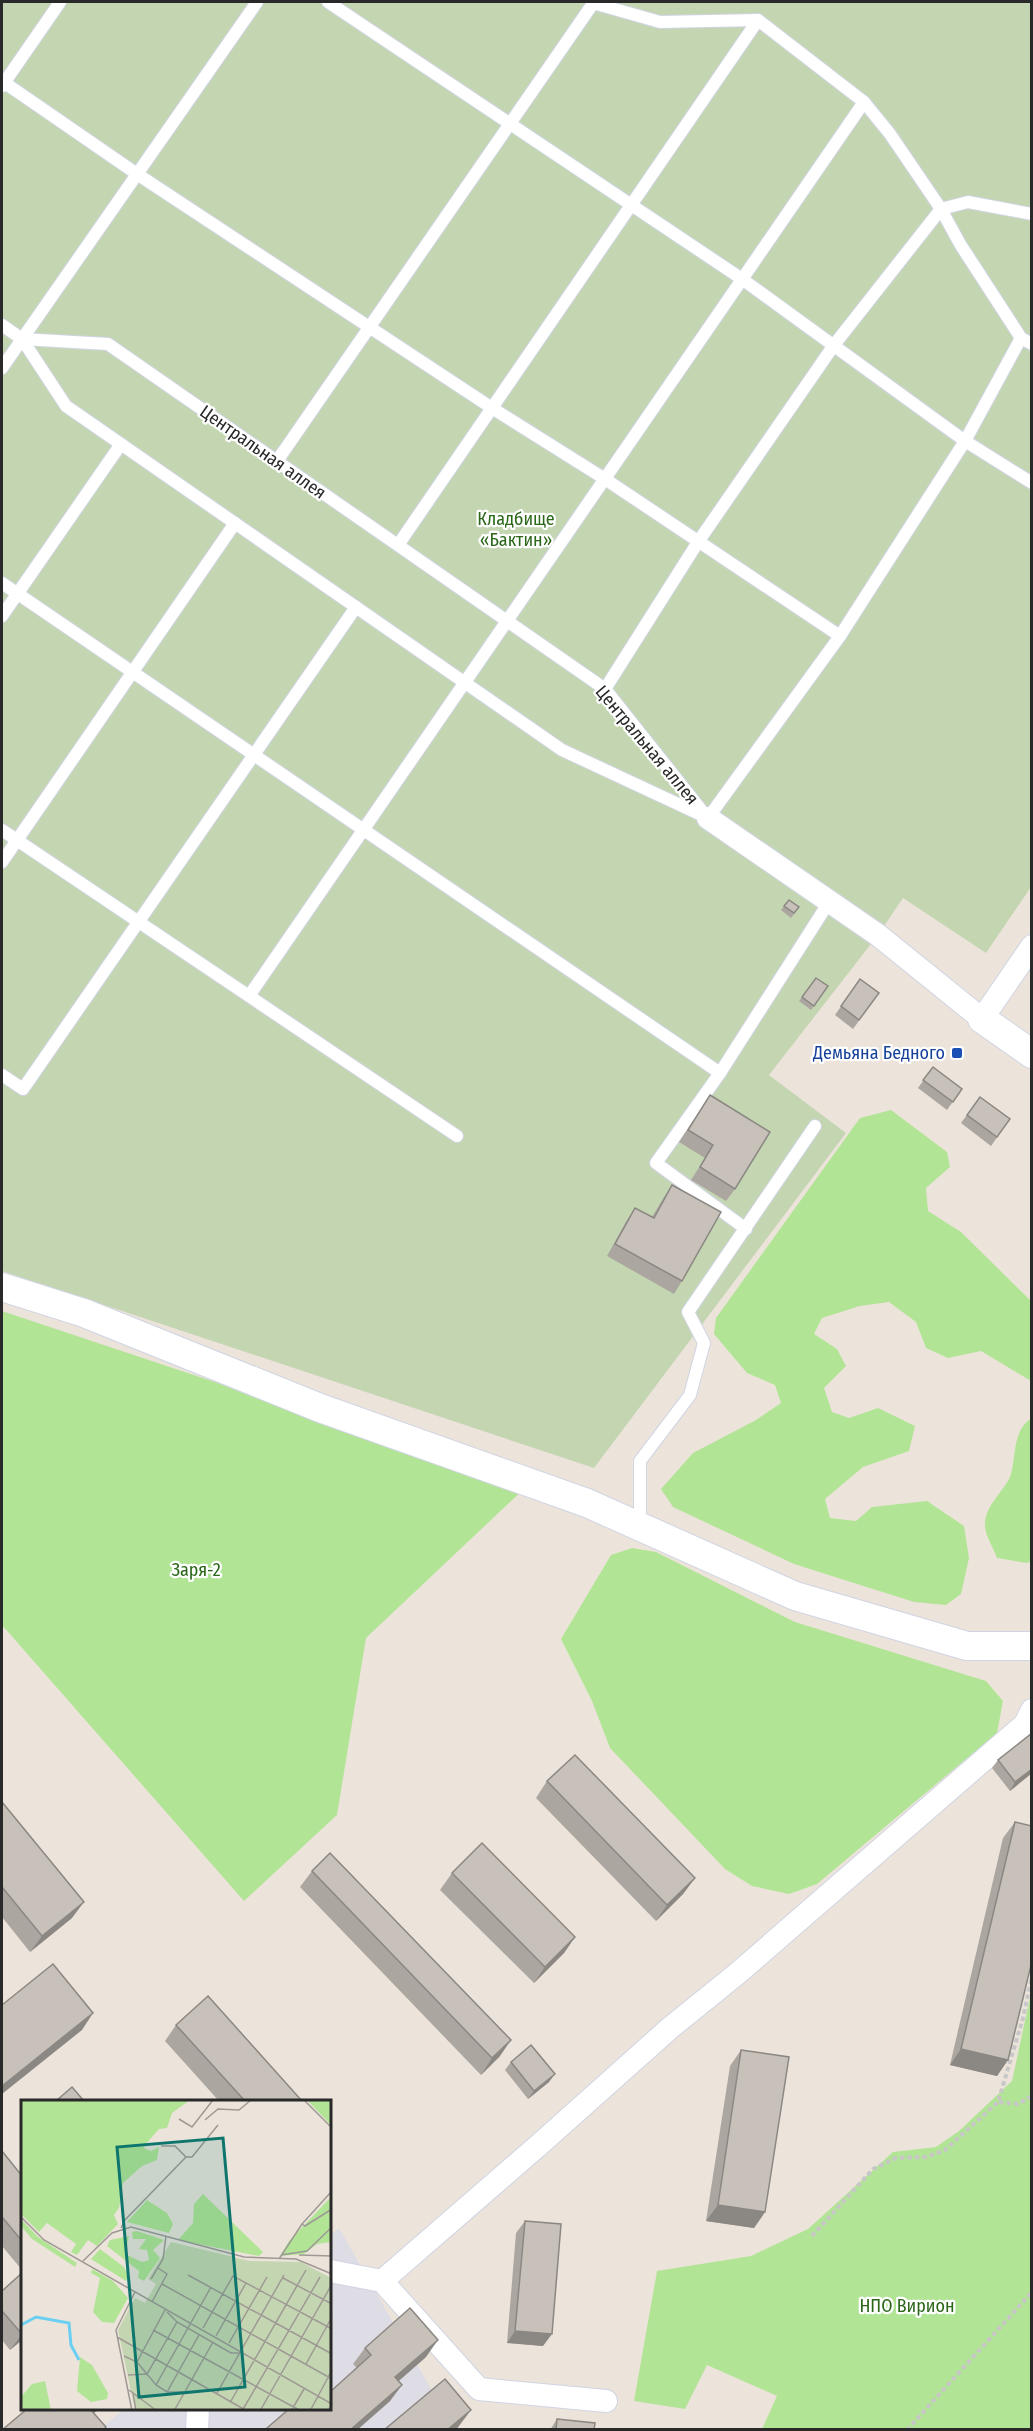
<svg xmlns="http://www.w3.org/2000/svg" width="1033" height="2431" viewBox="0 0 1033 2431" font-family="'Fira Sans Condensed',sans-serif">
<rect width="100%" height="100%" fill="#ece4db"/>
<path fill="#dedce4" d="M339,2228L454,2429L99,2430L124,2409L330,2408V2235Z"/>
<g fill="#b2e496">
<path d="M891,1110L947,1152L950,1167L926,1188L928,1211L961,1232L1031,1301V1381L981,1351L948,1358L926,1348L916,1322L889,1302L860,1306L822,1318L814,1334L837,1349L846,1366L824,1388L832,1412L849,1418L878,1408L915,1426L909,1451L863,1467L825,1499L830,1518L856,1521L872,1507L927,1501L964,1526L969,1558L961,1594L946,1605L914,1602L794,1564L673,1507L661,1489L693,1453L756,1420L781,1403L775,1385L747,1373L714,1334L716,1318L860,1118Z"/>
<path d="M2,1311L527,1486L366,1638L337,1815L244,1901L2,1625Z"/>
<path d="M1031,1419L1032,1561L1027,1563L997,1558C994,1549 986,1537 985,1527C983,1506 1006,1490 1011,1474C1016,1456 1013,1429 1031,1419Z"/>
<path d="M632,1548L656,1552L795,1622L986,1681L1003,1701L997,1733L817,1884L789,1894L752,1886L725,1869L610,1748L592,1701L561,1639L611,1555Z"/>
<path d="M1031,1993V2429H762L777,2396L707,2365L685,2409L634,2401L657,2271L751,2256L808,2229L893,2152L936,2147L959,2131L1012,2081Z"/>
</g>
<path fill="#c4d6b1" d="M2,2H1031V887L986,953L903,898L878,935L769,1075L846,1133L594,1468L2,1271Z"/>
<g fill="none" stroke-linecap="round" stroke-linejoin="round">
<defs>
<g id="service">
<path d="M328,2L742,279L965,441L1032,483"/>
<path d="M593,3L660,22L758,20L864,102L890,134L941,209L960,244L1021,338L1032,344"/>
<path d="M2,81L137,174L492,408L605,479L840,636"/>
<path d="M2,86L60,2"/>
<path d="M2,325L22,339L66,406L562,750L708,818"/>
<path d="M22,339L108,344L605,689L706,816"/>
<path d="M2,368L257,2"/>
<path d="M277,461L594,2"/>
<path d="M398,545L758,20"/>
<path d="M2,583L720,1073"/>
<path d="M2,616L121,444"/>
<path d="M605,689L698,542L834,345L941,209L968,202L1032,214"/>
<path d="M708,818L840,636L965,441L1021,338"/>
<path d="M2,830L457,1136"/>
<path d="M2,862L235,523"/>
<path d="M249,996L864,102"/>
<path d="M2,1075L23,1089L356,607"/>
<path d="M746,1229L656,1163L720,1073L829,902"/>
<path d="M640,1527V1461L690,1395L704,1343L688,1312L815,1126"/>
</g>
<g id="minor">
<path d="M708,818L878,935L982,1019L1032,946"/>
<path d="M330,2271L382,2281L479,2389L606,2401"/>
<path d="M382,2281L540,2144L670,2028L738,1973L1025,1724L1032,1710"/>
<path d="M197,2430L198,2408"/>
</g>
<g id="tertiary">
<path d="M982,1019L1032,1054"/>
<path d="M2,1287L84,1313L320,1408L587,1503L795,1596L967,1646H1032"/>
</g>
</defs>
<use href="#service" stroke="#d0d4e3" stroke-width="14"/>
<use href="#minor" stroke="#d0d4e3" stroke-width="24"/>
<use href="#tertiary" stroke="#d0d4e3" stroke-width="30"/>
<g stroke="#c7c7c7" stroke-width="4" stroke-dasharray="4.5 3" stroke-linecap="butt">
<path d="M999,2102L1018,2104L1032,2096"/>
<path d="M812,2236L873,2169L896,2158L926,2157L945,2150L998,2102L1023,2018L1032,1976"/>
<path d="M907,2430L1032,2292"/>
</g>
<use href="#service" stroke="#fff" stroke-width="12"/>
<use href="#minor" stroke="#fff" stroke-width="22"/>
<use href="#tertiary" stroke="#fff" stroke-width="28"/>
</g>
<g fill="#aba6a0">
<path d="M789,900L799,907L791,918L781,910Z"/>
<path d="M816,978L828,986L811,1010L799,1001Z"/>
<path d="M860,979L879,993L853,1029L835,1015Z"/>
<path d="M933,1067L962,1089L947,1110L918,1088Z"/>
<path d="M710,1095L735,1189L726,1201L691,1180L705,1158L679,1142Z"/>
<path d="M980,1097L1010,1119L991,1146L961,1123Z"/>
<path d="M672,1185L682,1281L674,1294L607,1256L627,1220L635,1208L652,1217L664,1197Z"/>
<path d="M998,1760L1032,1773L1010,1791L992,1768Z"/>
<path d="M547,1781L695,1878L683,1894L656,1921L536,1798Z"/>
<path d="M2,1802L72,1918L30,1952L2,1917Z"/>
<path d="M1015,1822L1008,2060L997,2076L950,2065L1003,1838Z"/>
<path d="M312,1871L500,2056L481,2075L300,1887Z"/>
<path d="M452,1873L575,1937L564,1953L534,1983L440,1890Z"/>
<path d="M176,2025L302,2101H219L165,2041Z"/>
<path d="M741,2050L765,2212L754,2228L706,2221L730,2066Z"/>
<path d="M511,2062L549,2082L528,2099L505,2070Z"/>
<path d="M2,2151L22,2176V2270L2,2246Z"/>
<path d="M525,2221L543,2346L507,2343L516,2233Z"/>
<path d="M22,2273V2340L10,2350L2,2340V2291Z"/>
<path d="M365,2348L426,2357L398,2381L390,2401L357,2430H266L267,2428L330,2409L357,2368L353,2364Z"/>
<path d="M557,2419L594,2430H550Z"/>
</g>
<g fill="#8b8782">
<path d="M1032,1769V1773L1010,1791L1015,1782Z"/>
<path d="M695,1878L683,1894L656,1921L667,1905Z"/>
<path d="M84,1902L72,1918L30,1952L42,1936Z"/>
<path d="M575,1937L564,1953L534,1983L545,1967Z"/>
<path d="M93,2013L82,2030L2,2094V2086Z"/>
<path d="M511,2040L500,2056L481,2075L492,2058Z"/>
<path d="M961,2049L1008,2060L997,2076L950,2065Z"/>
<path d="M555,2074L549,2082L528,2099L534,2091Z"/>
<path d="M718,2205L765,2212L754,2228L706,2221Z"/>
<path d="M515,2331L552,2334L543,2346L507,2343Z"/>
<path d="M22,2334V2340L10,2350Z"/>
<path d="M438,2340L426,2357L384,2394L395,2377Z"/>
<path d="M402,2385L390,2401L357,2430H350Z"/>
<path d="M90,2409H99L79,2425Z"/>
<path d="M471,2410L456,2430H447Z"/>
</g>
<g fill="#c7c1ba" stroke="#8b8782" stroke-width="1.5">
<path d="M789,900L799,907L794,913L784,906Z"/>
<path d="M816,978L828,986L814,1006L802,997Z"/>
<path d="M860,979L879,993L859,1020L841,1006Z"/>
<path d="M933,1067L962,1089L953,1102L923,1080Z"/>
<path d="M710,1095L770,1132L735,1189L700,1167L713,1145L688,1130Z"/>
<path d="M980,1097L1010,1119L997,1137L967,1115Z"/>
<path d="M672,1185L721,1212L682,1281L615,1244L635,1208L654,1218Z"/>
<path d="M1032,1733V1769L1015,1782L998,1760Z"/>
<path d="M575,1755L695,1878L667,1905L547,1781Z"/>
<path d="M2,1802L84,1902L42,1936L2,1887Z"/>
<path d="M1015,1822L1032,1826V1961L1008,2060L961,2049Z"/>
<path d="M482,1843L575,1937L545,1967L452,1873Z"/>
<path d="M330,1853L511,2040L492,2058L312,1871Z"/>
<path d="M53,1964L93,2013L2,2086V2005Z"/>
<path d="M208,1996L302,2101H245L176,2025Z"/>
<path d="M531,2045L555,2074L534,2091L511,2062Z"/>
<path d="M741,2050L789,2057L765,2212L718,2205Z"/>
<path d="M72,2087L84,2101H56Z"/>
<path d="M2,2151L22,2176V2241L2,2217Z"/>
<path d="M525,2221L561,2224L552,2334L515,2331Z"/>
<path d="M22,2273V2334L2,2311V2291Z"/>
<path d="M410,2308L438,2340L395,2377L402,2385L350,2430H269L267,2428L289,2409H330V2392L371,2355L365,2348Z"/>
<path d="M445,2379L471,2410L447,2430H384Z"/>
<path d="M27,2409H90L106,2427L103,2430H2Z"/>
<path d="M557,2419L595,2423L594,2430H556Z"/>
</g>
<rect fill="#1a4fb4" stroke="#fff" stroke-width="2" x="951" y="1047" width="12" height="12" rx="3"/>
<g text-anchor="middle" stroke-width="4.5" stroke-linejoin="round" paint-order="stroke">
<g font-size="18" fill="#292929" stroke="#fff">
<text transform="translate(263 452) rotate(35)" y="6">Центральная аллея</text>
<text transform="translate(647 745) rotate(50)" y="6">Центральная аллея</text>
</g>
<g font-size="18" fill="#2a6718" stroke="#fff">
<text x="516" y="525">Кладбище<tspan x="516" dy="21">«Бактин»</tspan></text>
<text x="196" y="1576">Заря-2</text>
<text x="907" y="2312">НПО Вирион</text>
</g>
<g font-size="18" fill="#164399" stroke="#fff" text-anchor="end">
<text x="945" y="1059">Демьяна Бедного</text>
</g>
</g>
<g transform="translate(21 2100)">
<rect width="310" height="310" fill="#ece4db"/>
<path d="M0,0H169L151,13L146,28L138,29L125,44L123,48L130,51L138,47L136,60L121,66L102,83L98,108L93,115L97,124L76,146L67,140L56,155L50,152L55,144L26,123L18,132L0,114ZM286,0H310V25ZM182,94L242,152L238,156L157,140L172,123L173,104ZM310,97V142L296,144L283,154L259,156L268,141ZM126,100L146,113L152,124L148,133L106,122ZM0,119L17,137L56,163L54,167L11,139L0,126ZM116,131L143,140L132,150L139,158L123,181L117,178L118,171L86,146L89,140L108,136L104,154L121,162L128,160L126,150L118,149L125,139H112L111,132ZM79,149L103,167L108,177L105,181L70,159ZM71,169L92,181L107,198L93,223L81,222L72,212L79,178L70,173ZM59,257L71,265L87,293L86,299L70,302L56,291ZM24,281L30,310H2L0,297L11,284Z" fill="#b2e496"/>
<path d="M150,142L229,161L280,162L310,178V310H114L97,230L114,198L124,203L135,184L127,179Z" fill="#c4d6b1"/>
<path fill="none" stroke="#6bcff1" stroke-width="3" d="M0,225L15,217L48,223L50,245L58,260"/>
<path fill="none" stroke="#9e9994" stroke-width="1.5" d="M283,0L311,28M158,19L171,27L192,0M184,20L197,9L218,10L230,0M140,46H154L165,57M0,117L23,140L311,304L307,311M281,124L284,126L311,109M100,128L104,120L165,57H171L197,25M260,155L286,151L311,127M278,155L311,156M258,159L281,124L311,91M62,161L91,133L110,127L223,157L275,159L311,174M167,175L311,254M262,178L311,204M130,179L142,159L145,136M141,184L311,279M131,202L146,174L137,168M146,212L156,222L210,253H219M182,228L212,176L311,229M132,230L280,311M195,236L225,183M96,237L226,311M208,243L246,177M103,256L116,262L135,285L146,292H163M116,262L144,210M285,264L311,217M107,275L126,274L156,222M135,285L190,187M108,290L136,311M146,292L178,235M112,293L115,311M196,293L263,175M210,301L285,170M111,311L95,230L114,192M153,311L192,242M221,311L299,177M239,311L311,184M270,311L283,289M289,311L311,270"/>
<path fill="#0f766e" fill-opacity="0.15" stroke="#0f766e" stroke-width="3" d="M202,38L224,287L118,297L96,47Z"/>
<rect width="310" height="310" fill="none" stroke="#292929" stroke-width="3"/>
</g>
<rect width="1033" height="2431" fill="none" stroke="#292929" stroke-width="6"/>
</svg>
